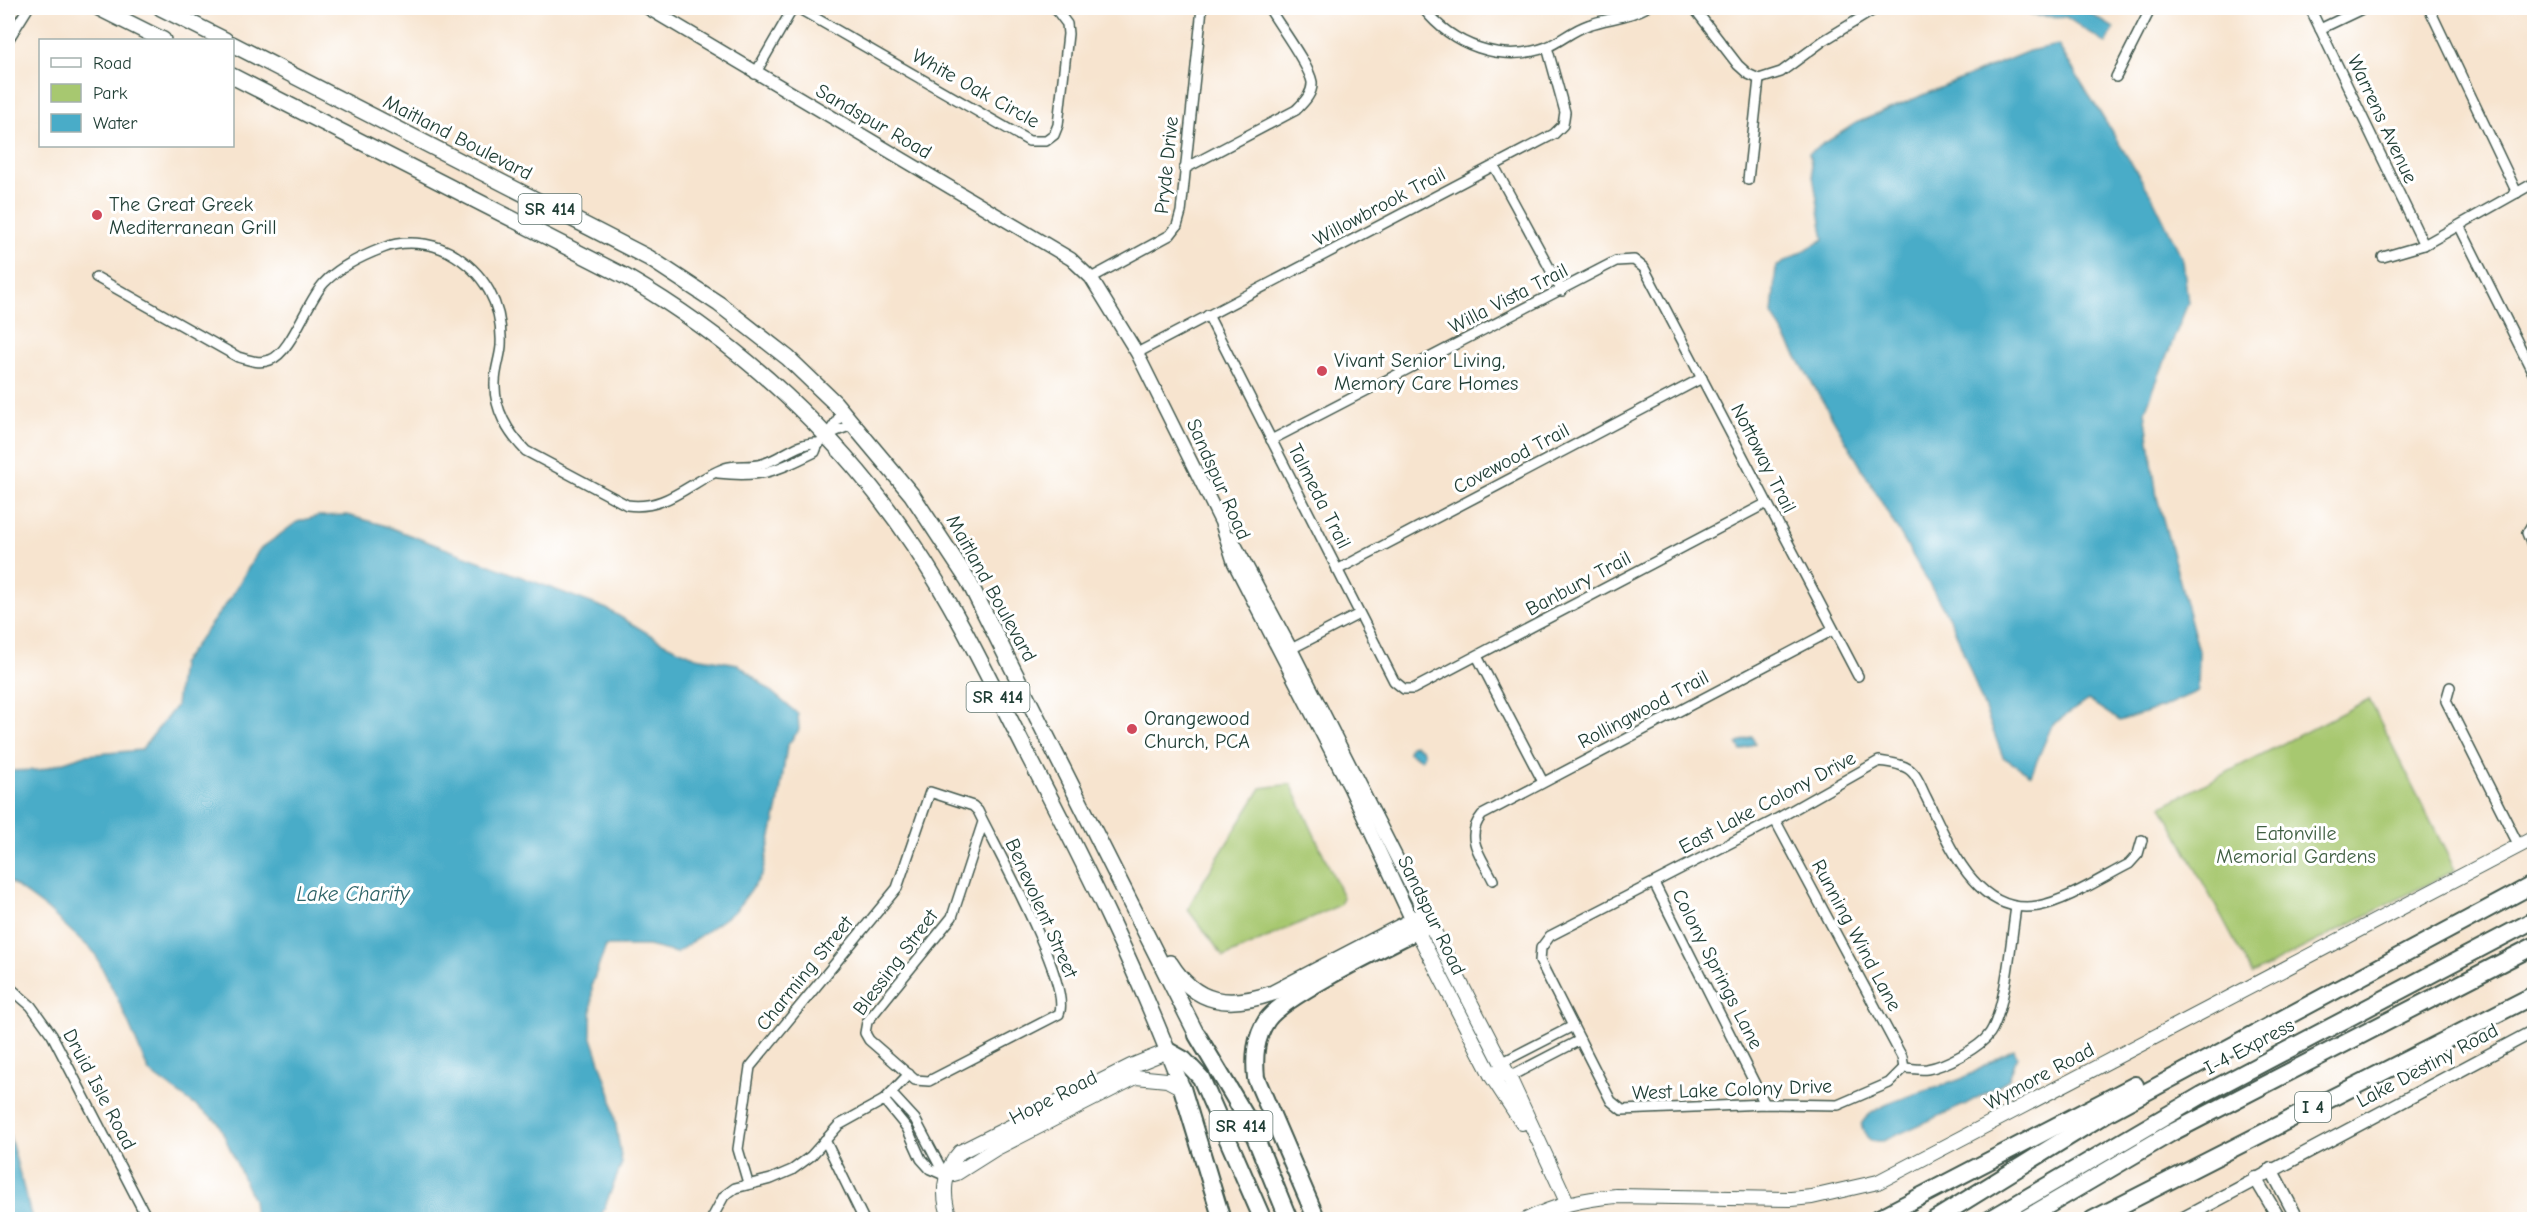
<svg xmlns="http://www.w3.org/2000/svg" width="2542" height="1227" viewBox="0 0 2542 1227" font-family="'Comic Neue',sans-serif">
<rect width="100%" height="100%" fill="#fff"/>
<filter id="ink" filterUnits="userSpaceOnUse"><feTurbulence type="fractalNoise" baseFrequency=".0167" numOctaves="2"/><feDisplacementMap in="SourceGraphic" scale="12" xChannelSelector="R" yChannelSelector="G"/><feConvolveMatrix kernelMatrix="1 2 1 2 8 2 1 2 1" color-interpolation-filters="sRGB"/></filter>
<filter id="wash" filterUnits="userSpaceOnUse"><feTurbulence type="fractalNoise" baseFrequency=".008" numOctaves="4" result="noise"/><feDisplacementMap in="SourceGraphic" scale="24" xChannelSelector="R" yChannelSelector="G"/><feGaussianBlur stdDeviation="1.35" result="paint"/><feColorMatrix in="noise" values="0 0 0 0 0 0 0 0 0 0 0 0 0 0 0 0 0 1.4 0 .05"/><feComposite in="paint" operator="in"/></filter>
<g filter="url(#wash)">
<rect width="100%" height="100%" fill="#f7e4cf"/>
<g fill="#a7c870" stroke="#638252" stroke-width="1.5">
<path d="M2369,699L2455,870L2252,974L2162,806Z"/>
<path d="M1291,784L1343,897L1340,905L1224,957L1188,910L1196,893L1261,788Z"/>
</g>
<g fill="#49acc8" stroke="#34747e" stroke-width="1.5">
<path d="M2014,8H2081L2114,28L2106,44L2066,17L2037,16Z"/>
<path d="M2058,45L2153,198L2183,260L2188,303L2145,411L2157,497L2199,651L2198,691L2162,707L2120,721L2088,700L2052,725L2031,775L2003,757L1953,625L1772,314L1776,267L1824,239L1809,153L1856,123L2029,51Z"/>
<path d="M347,515L383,525L607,609L664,643L696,657L738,664L798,714L799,730L787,746L778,806L762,875L736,910L676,953L648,946H606L592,984L591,1035L611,1095L622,1163L600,1219H255L253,1200L218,1122L149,1072L122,1008L94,952L47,909L8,880V771L40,770L85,755L141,750L176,706L181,664L231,597L259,550L297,522L318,516Z"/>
<path d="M1752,736L1755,743L1741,751L1737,744Z"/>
<path d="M1415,745L1422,749L1424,754L1421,760L1408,752L1410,746Z"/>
<path d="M2014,1049L2017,1056L2009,1079L1991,1090L1964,1105L1883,1141H1872L1867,1137L1861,1125C1872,1100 1940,1090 1965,1077C1982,1069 1997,1057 2014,1049Z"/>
<path d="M8,1130L32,1219H8Z"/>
</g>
</g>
<g filter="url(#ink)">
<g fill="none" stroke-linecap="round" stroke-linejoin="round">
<defs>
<g id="minor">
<path d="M798,8L1029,141H1046L1054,135L1058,125L1068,34L1067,24L1055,8"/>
<path d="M1423,8C1452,45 1501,64 1547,47C1561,41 1573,30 1588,25C1607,18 1627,18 1645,8"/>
<path d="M1694,8L1738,65L1748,74L1759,79L1781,72L1823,41L1877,8"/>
<path d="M2310,8L2424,245"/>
<path d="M2429,8L2517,193"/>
<path d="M2320,29L2364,8"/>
<path d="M8,40L28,8"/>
<path d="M755,74L793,8"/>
<path d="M2116,77L2151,8"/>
<path d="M1494,166L1562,291"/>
<path d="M1184,169L1296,110C1303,103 1313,94 1312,82C1309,65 1279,25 1269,8"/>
<path d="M1748,180L1759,79"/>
<path d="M2460,227L2534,375"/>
<path d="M2383,257L2424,245L2534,183"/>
<path d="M96,277L238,357C249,360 259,364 270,360C291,353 307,301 324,283C340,266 362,256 383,248C403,240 430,242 449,252C485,272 503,305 501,346C500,358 495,370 495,383C494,409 508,433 526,451L627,505C667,511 690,481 725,468C737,464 750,468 762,464C781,459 797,442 817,443"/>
<path d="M1091,278L1170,235L1177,226L1181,212L1202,8"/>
<path d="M1208,315L1394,681L1404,689H1413L1767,503"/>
<path d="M1137,353L1554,134L1563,125L1565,112L1547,47"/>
<path d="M827,436L843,411"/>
<path d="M1271,440L1616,261L1634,260L1644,268L1858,676"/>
<path d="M718,473C762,478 776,471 815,452C820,434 840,430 855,424"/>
<path d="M2534,521L2527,533L2534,550"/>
<path d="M1337,570L1702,378"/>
<path d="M1291,649L1359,614"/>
<path d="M1477,656L1543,782"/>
<path d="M2450,687L2446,701L2519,846"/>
<path d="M1775,820L1902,1057L1904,1068"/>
<path d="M1493,880C1482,857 1463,838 1482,815L1833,630"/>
<path d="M1654,883L1765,1104"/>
<path d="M8,986L31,1006L52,1035L148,1220"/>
<path d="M1904,1068L1889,1083L1838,1105L1765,1104L1622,1110L1611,1101L1540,961L1541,948L1550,936L1775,820L1879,761C1890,763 1906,764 1913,773C1919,779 1922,790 1926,797C1948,841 1975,917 2038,906C2067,901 2103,877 2129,864L2138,854L2142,840"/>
<path d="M1904,1068C1911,1068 1919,1070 1927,1069C1945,1066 1980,1048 1990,1033C2006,1009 2011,938 2016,907"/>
<path d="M1492,1077L1501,1063L1573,1026"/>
<path d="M1492,1077H1509L1580,1040"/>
<path d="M891,1093L915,1119L944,1174"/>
<path d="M884,1100L907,1128L921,1159L930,1169L946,1176"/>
<path d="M825,1140L864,1220"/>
<path d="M748,1183L738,1149L750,1067L897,888L930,792L973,806L978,811C994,844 1073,986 1059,1014L929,1081L915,1080L869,1040L865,1033L867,1022L952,917L983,822"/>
<path d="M711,1220L724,1196L735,1188L771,1179L792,1170L811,1156L839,1125L884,1100L909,1074"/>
</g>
<g id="tertiary">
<path d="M648,8L1071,259L1091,278L1137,353L1221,522L1234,563L1350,788L1412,921"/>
<path d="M1231,537L1291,649L1425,914"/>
<path d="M2271,1169L2298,1220"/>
<path d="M2255,1178L2280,1220"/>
<path d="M2180,1220L2534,1031"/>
</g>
<g id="secondary">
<path d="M1426,916L1509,1077L1567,1202"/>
<path d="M1412,921L1492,1077L1522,1123"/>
<path d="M946,1176L957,1173L995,1149L1136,1077L1167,1080L1182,1088"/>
<path d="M951,1220C941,1197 943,1170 960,1152L1131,1066L1168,1051"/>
<path d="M1526,1220C1556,1205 1583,1199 1616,1196L1791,1199L1812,1197L1878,1182L2534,838"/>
</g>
<g id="primary">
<path d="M99,8L163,40"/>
<path d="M161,8L225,40"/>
<path d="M232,44L649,258L719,304L788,358L835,403L912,495L968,580L1197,1035"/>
<path d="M232,76L626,277C740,343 841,436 914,546C959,613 993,687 1030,759C1086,866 1139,974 1182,1088"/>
<path d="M1170,963C1196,1005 1229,1008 1273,993L1425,914"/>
</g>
<g id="motorway">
<path d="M1197,1035L1249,1122L1289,1220"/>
<path d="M1168,1051L1184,1060L1201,1078L1263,1220"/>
<path d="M1182,1088L1222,1220"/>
<path d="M1317,1220L1256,1078C1254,1057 1255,1038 1267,1020C1285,994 1397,941 1430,924"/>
<path d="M1875,1220L2135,1085"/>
<path d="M1934,1220L2107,1113L2534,884"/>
<path d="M1989,1220L2202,1095L2534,920"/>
<path d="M2023,1220L2171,1133L2534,946"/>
<path d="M2092,1220L2534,995"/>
</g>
</defs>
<use href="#minor" stroke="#3f564b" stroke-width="12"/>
<use href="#tertiary" stroke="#3f564b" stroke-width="15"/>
<use href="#secondary" stroke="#3f564b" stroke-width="16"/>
<use href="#primary" stroke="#3f564b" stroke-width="18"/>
<use href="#motorway" stroke="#3f564b" stroke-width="20"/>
<use href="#minor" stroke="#fff" stroke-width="9"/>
<use href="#tertiary" stroke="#fff" stroke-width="12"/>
<use href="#secondary" stroke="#fff" stroke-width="14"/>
<use href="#primary" stroke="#fff" stroke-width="15"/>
<use href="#motorway" stroke="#fff" stroke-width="16"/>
</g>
</g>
<g fill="#d1495b" stroke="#fff" stroke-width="2">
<circle cx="97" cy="215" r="6"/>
<circle cx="1322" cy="371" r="6"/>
<circle cx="1132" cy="729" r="6"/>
</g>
<g text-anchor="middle" stroke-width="6" stroke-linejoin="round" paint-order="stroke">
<g fill="#fff" stroke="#627771" stroke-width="1.5">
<rect x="518.5" y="194" width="63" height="30" rx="4.5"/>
<rect x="966.5" y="682" width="63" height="30" rx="4.5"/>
<rect x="2295" y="1092" width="36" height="30" rx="4.5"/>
<rect x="1209.5" y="1111" width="63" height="30" rx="4.5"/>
</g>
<g font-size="18" font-weight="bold" fill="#1f3d34">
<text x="550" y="215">SR 414</text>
<text x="998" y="703">SR 414</text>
<text x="2313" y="1113">I 4</text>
<text x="1241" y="1132">SR 414</text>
</g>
<g font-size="20" fill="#1f3d34" stroke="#fff">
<text transform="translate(976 88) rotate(29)" y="7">White Oak Circle</text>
<text transform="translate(2383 119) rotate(65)" y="7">Warrens Avenue</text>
<text transform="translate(874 121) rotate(30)" y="7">Sandspur Road</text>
<text transform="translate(458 137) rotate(27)" y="7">Maitland Boulevard</text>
<text transform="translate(1166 165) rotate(-84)" y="7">Pryde Drive</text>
<text transform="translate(1379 206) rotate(-28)" y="7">Willowbrook Trail</text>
<text transform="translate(1508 298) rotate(-27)" y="7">Willa Vista Trail</text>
<text transform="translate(1511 458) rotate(-28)" y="7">Covewood Trail</text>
<text transform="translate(1764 458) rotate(63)" y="7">Nottoway Trail</text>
<text transform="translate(1219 479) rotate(66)" y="7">Sandspur Road</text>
<text transform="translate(1320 496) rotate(63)" y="7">Talmeda Trail</text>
<text transform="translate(1578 583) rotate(-28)" y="7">Banbury Trail</text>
<text transform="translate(992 588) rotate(61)" y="7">Maitland Boulevard</text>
<text transform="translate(1643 709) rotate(-28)" y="7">Rollingwood Trail</text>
<text transform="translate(1767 802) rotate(-28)" y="7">East Lake Colony Drive</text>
<text transform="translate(1042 908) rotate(66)" y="7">Benevolent Street</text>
<text transform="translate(1432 915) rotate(64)" y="7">Sandspur Road</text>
<text transform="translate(1857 935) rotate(62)" y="7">Running Wind Lane</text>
<text transform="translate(895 962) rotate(-53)" y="7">Blessing Street</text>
<text transform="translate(1718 969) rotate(63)" y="7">Colony Springs Lane</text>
<text transform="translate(804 973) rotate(-51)" y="7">Charming Street</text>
<text transform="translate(2249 1046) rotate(-28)" y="7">I-4 Express</text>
<text transform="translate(2427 1065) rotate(-28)" y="7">Lake Destiny Road</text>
<text transform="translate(2039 1076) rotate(-28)" y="7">Wymore Road</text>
<text transform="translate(100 1089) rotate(62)" y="7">Druid Isle Road</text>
<text transform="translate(1732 1089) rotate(-2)" y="7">West Lake Colony Drive</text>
<text transform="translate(1053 1097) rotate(-27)" y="7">Hope Road</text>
</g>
<g font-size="20" fill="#1f3d34" stroke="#fff" text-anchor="start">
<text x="109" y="211">The Great Greek<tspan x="109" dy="23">Mediterranean Grill</tspan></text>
<text x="1334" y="367">Vivant Senior Living,<tspan x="1334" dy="23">Memory Care Homes</tspan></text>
<text x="1144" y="725">Orangewood<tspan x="1144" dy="23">Church, PCA</tspan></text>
</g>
<g font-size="20" fill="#416043" stroke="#fff">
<text x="2296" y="840">Eatonville<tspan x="2296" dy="23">Memorial Gardens</tspan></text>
</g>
<g font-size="21" font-style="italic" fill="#2e6468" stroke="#fff">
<text x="353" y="901">Lake Charity</text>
</g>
</g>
<rect width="2542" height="1227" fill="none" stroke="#fff" stroke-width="30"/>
<rect x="39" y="39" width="195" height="108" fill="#ffffff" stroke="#a5b1ae" stroke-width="1.5"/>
<rect x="51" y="58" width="30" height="9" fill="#ffffff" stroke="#a5b1ae" stroke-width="1.5"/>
<text x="93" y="69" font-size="18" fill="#1f3d34">Road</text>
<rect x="51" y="84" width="30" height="18" fill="#a7c870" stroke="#a5b1ae" stroke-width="1.5"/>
<text x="93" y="99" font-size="18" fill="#1f3d34">Park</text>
<rect x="51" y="114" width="30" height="18" fill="#49acc8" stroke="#a5b1ae" stroke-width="1.5"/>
<text x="93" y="129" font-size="18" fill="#1f3d34">Water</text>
</svg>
